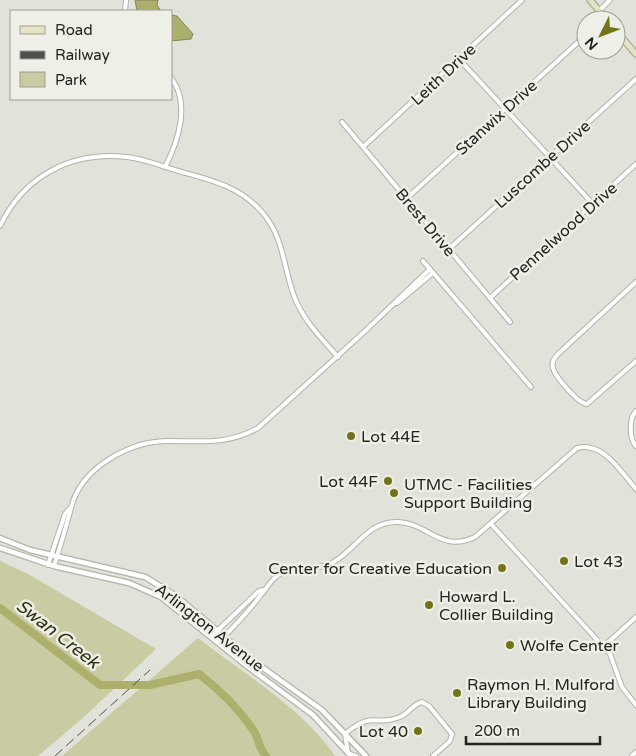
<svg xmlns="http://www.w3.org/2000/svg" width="636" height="756" viewBox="0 0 636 756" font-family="'Varela Round',sans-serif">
<rect width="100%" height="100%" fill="#e1e2d9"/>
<g fill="#c9cba2">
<path d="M0,561L28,574L156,649L85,716L38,756H0Z"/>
<path d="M198,638C243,673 303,709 335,756H62Z"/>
</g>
<g fill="#adaf6c" stroke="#848556">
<path d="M135,0H158L157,5L161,11H137Z"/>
<path d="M171,15L177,16L193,34L191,39L171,41Z"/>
</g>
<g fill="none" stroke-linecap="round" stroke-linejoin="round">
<path stroke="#adaf6c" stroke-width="8" d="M0,608L100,685H150L199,674C220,690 239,709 254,731C259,739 259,749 266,756"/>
<defs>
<g id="minor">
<path d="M125,11L126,0"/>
<path d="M599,11L610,0"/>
<path d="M459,59L593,204"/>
<path d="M342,122L510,322"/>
<path d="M363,147L522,0"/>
<path d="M165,167C178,142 191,103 171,78"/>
<path d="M406,199L586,35"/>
<path d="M0,226C24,176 71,151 127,157C145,159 164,167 182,172C212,180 240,187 262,212C284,237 283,266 294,296C303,320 321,338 338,357"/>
<path d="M449,249L636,79"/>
<path d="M423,261L531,387"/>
<path d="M636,282L558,354C554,358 551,362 553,368C555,377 579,404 587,404L636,361"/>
<path d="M490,298L636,164"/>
<path d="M397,303L433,273"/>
<path d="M636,411C629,418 629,438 636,446"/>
<path d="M491,524L610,654L622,687L636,705"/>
<path d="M48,565L65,514L70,508"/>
<path d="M54,566C60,547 66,527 71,508C81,467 130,441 169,441C202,441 228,445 258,428L363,333L430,269"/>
<path d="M217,631L259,591L263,590"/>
<path d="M224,637C236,624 249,611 260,596C266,590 269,582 277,576C294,563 314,572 332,563C356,550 368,520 399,522C429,524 441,553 475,537L577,448C603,441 621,472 636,489"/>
<path d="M603,647L636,617"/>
<path d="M356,756L348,753L345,734C373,710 375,727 400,717C408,714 413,704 422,702L429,706L452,734L450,741L433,756"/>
<path d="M632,756L636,752"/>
</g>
<g id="tertiary">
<path d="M0,538L30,550L145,577L176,596L252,660L322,710L366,756"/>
<path d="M0,548L54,566L129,583L161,597L247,666L313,715L351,756"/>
<path d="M165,597C185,602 207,638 224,637"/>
</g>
<g id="secondary">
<path d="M590,0L607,20"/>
<path d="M616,31L636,54"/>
</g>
</defs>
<use href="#minor" stroke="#b1b2a9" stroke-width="6"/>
<use href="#tertiary" stroke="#b1b2a9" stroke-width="7"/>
<use href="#secondary" stroke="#b1b2a9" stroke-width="8"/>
<use href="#minor" stroke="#fff" stroke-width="4"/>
<use href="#tertiary" stroke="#fff" stroke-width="4.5"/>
<use href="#secondary" stroke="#e4e4c2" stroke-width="5"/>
<path stroke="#4e4f4a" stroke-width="1" stroke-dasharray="10 5" stroke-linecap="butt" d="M55,756L150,670"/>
</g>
<g fill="#73741a" stroke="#eeefe6" stroke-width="2">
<circle cx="351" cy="436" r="5"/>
<circle cx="388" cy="481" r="5"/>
<circle cx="394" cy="493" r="5"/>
<circle cx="564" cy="561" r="5"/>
<circle cx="502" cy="568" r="5"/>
<circle cx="429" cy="605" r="5"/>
<circle cx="510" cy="645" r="5"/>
<circle cx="457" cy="693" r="5"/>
<circle cx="418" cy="731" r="5"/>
</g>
<g text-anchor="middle" stroke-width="5" stroke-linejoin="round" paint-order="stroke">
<g font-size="16" fill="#242421" stroke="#eeefe6">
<text transform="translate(443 74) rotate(-43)" y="6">Leith Drive</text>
<text transform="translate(496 117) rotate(-42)" y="6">Stanwix Drive</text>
<text transform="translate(542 164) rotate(-42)" y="6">Luscombe Drive</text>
<text transform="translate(426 222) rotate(50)" y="6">Brest Drive</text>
<text transform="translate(563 231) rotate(-42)" y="6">Pennelwood Drive</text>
<text transform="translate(210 627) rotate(38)" y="6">Arlington Avenue</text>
</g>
<g font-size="16" fill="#242421" stroke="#eeefe6" text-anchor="start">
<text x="361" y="442">Lot 44E</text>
<text x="378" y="487" text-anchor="end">Lot 44F</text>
<text x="404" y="490">UTMC - Facilities<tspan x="404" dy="18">Support Building</tspan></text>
<text x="574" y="567">Lot 43</text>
<text x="492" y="574" text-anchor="end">Center for Creative Education</text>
<text x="439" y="602">Howard L.<tspan x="439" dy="18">Collier Building</tspan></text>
<text x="520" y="651">Wolfe Center</text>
<text x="467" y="690">Raymon H. Mulford<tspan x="467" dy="18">Library Building</tspan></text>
<text x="408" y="737" text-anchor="end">Lot 40</text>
</g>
<g font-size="18" font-style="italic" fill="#303113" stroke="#eeefe6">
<text transform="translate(58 634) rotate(38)" y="6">Swan Creek</text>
</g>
</g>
<rect x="10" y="10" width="162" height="90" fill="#eeefe6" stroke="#9d9e97"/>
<rect x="20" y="26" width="25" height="8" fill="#e4e4c2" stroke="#9d9e97"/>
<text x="55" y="35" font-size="15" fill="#242421">Road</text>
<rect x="20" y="51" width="25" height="8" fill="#4e4f4a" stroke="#9d9e97"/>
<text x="55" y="60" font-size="15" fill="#242421">Railway</text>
<rect x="20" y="72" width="25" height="15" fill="#c9cba2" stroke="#9d9e97"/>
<text x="55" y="85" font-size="15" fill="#242421">Park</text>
<g transform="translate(601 35) rotate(228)"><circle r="24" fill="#eeefe6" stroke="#9d9e97"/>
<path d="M0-4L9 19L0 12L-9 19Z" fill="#73741a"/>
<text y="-8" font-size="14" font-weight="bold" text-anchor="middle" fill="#242421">N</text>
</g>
<path d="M466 736v8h134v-8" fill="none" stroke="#242421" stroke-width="2.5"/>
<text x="474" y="736" font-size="15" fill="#242421" stroke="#eeefe6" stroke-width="4" paint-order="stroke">200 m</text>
</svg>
